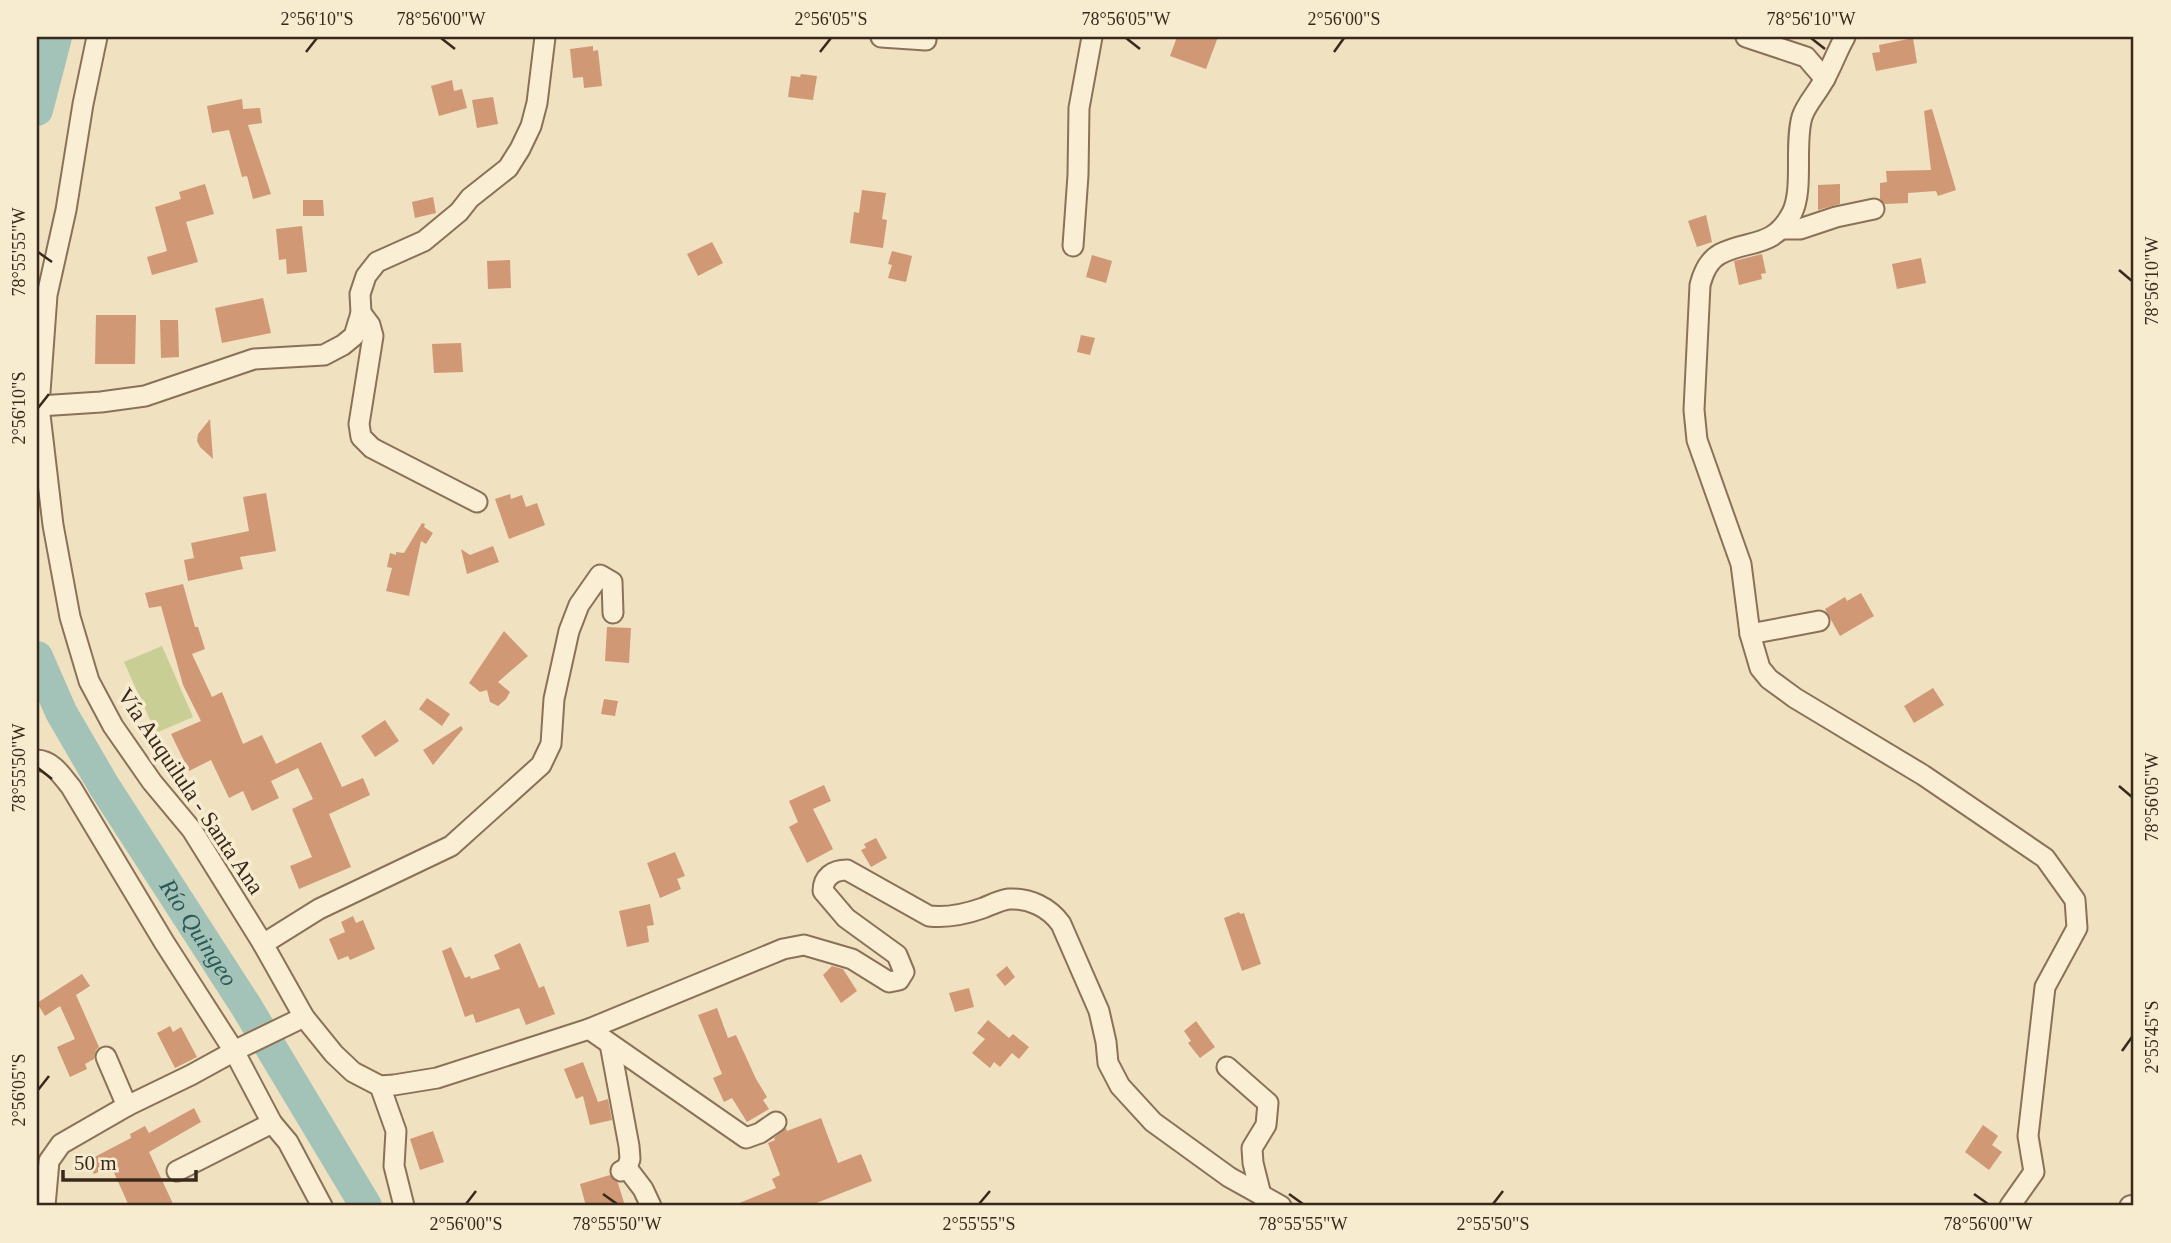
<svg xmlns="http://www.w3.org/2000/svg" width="2171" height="1243" viewBox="0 0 2171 1243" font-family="'Times New Roman',serif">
<rect width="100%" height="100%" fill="#f0e1c0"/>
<path fill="#c9ce94" d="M162,646L193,717L156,733L124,662Z"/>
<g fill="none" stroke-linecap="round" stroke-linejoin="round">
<g stroke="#a3c2b8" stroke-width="32">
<path d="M37,110L56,37"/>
<path id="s1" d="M37,657L61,712L104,786L246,1006L366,1206"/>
</g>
</g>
<g fill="#d09874">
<path d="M1177,37H1218L1206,69L1170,56Z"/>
<path d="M1913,38L1917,63L1876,71L1872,53L1880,52L1879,45Z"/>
<path d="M593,46V51L598,50L602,86L584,88L583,77L573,78L570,49Z"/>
<path d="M801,74L817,76L813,100L788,97L791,76L800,77Z"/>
<path d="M452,80L454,91L462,89L467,108L439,116L431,86Z"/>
<path d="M493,97L498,124L477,128L472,100Z"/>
<path d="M242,99L243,109L260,108L262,123L248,125L271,194L253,199L247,176L242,177L229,130L212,133L207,106Z"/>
<path d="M1932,109L1956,190L1938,196L1936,191L1908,193V203L1885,204L1880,199V183L1887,182L1886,171L1931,170L1924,111Z"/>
<path d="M205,184L214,214L186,222L198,262L152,275L147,257L167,251L155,207L181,199L179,192Z"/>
<path d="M1840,184V204L1818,210V185Z"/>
<path d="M862,190L886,193L882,219L887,220L883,248L850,243L854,212L859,213Z"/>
<path d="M433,197L436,213L415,218L412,202Z"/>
<path d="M303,200H323L324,216H303Z"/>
<path d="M1706,215L1712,242L1697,247L1688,221Z"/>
<path d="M302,226L307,272L287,274L286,259L279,260L276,229Z"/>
<path d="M712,242L723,263L698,276L687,254Z"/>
<path d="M892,251L912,256L906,282L888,278L892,265L888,264Z"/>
<path d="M1762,254L1766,273L1761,274L1762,279L1739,285L1734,261Z"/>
<path d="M1092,255L1112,261L1106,283L1086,277Z"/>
<path d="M1921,258L1926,283L1897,289L1892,264Z"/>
<path d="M510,260L511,288L488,289L487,261Z"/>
<path d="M263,298L271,333L222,343L215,308Z"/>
<path d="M96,315H136L135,364H95Z"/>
<path d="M160,320H178L179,357L161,358Z"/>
<path d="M1081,335L1095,338L1090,355L1077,352Z"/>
<path d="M461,343L463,372L434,373L432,344Z"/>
<path d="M210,419L213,459L200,447L197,441L198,434Z"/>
<path d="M266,493L276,551L240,557L243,569L188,581L184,560L194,558L191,543L249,531L243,497Z"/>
<path d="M510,494L511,499L522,495L526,507L537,503L545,525L509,539L495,499Z"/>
<path d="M422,523L425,524L424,527L433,533L426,544L421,541L409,596L386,591L392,568L387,567L390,553L396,555V552L404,553Z"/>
<path d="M493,546L499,562L467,574L461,549L470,555Z"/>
<path d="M183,584L195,627H198L205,649L192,654L212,697L222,692L243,744L262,735L276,764L321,742L342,787L363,778L370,795L329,814L351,867L299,889L290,866L312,857L292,809L313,799L298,768L271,781L279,798L252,811L243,791L229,798L211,760L189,771L171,734L201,721L183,685L161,606L149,608L145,593Z"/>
<path d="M1861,593L1874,616L1840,636L1825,609L1845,597L1847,601Z"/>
<path d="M607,627L631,628L629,663L605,661Z"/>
<path d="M504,631L528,656L498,682L510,692L506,699L498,706L490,702L487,690L480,692L469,683Z"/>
<path d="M1933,688L1944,705L1914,723L1904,706Z"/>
<path d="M427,698L450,714L442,726L419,709Z"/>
<path d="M604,699L618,701L615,716L601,714Z"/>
<path d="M385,720L399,741L375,757L361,736Z"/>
<path d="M461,726L463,729L433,765L423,750Z"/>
<path d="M824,785L831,801L813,809L833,849L807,863L789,827L798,822L789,801Z"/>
<path d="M876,838L887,858L871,867L861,850L866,848L864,844Z"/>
<path d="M675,852L685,876L677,879L681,889L660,898L647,863Z"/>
<path d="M650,904L654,925L647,926L649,942L627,947L619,911Z"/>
<path d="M1239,912L1240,914L1244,913L1261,964L1242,971L1224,918Z"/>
<path d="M353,916L356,923L363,920L375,949L350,960L348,956L338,960L329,939L345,932L341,922Z"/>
<path d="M520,943L539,988L544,986L555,1014L526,1025L519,1008L476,1023L473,1014L465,1017L442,951L451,947L465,978L470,976L471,979L500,969L494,955Z"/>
<path d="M832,966L843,969L857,991L841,1003L823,975Z"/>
<path d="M1007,966L1015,977L1005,986L996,975Z"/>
<path d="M82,974L90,986L76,995L99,1047L96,1050L94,1059L85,1064L87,1069L70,1077L57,1047L75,1039L60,1006L45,1016L37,1003Z"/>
<path d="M969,988L974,1007L955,1012L949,993Z"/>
<path d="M717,1008L728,1038L736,1035L756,1079L767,1097L763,1100L769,1109L747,1122L732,1098L724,1102L713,1078L722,1074L698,1015Z"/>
<path d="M988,1020L1009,1038L1013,1034L1029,1047L1019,1059L1012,1053L1000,1067L994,1062L990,1068L972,1053L985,1039L977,1033Z"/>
<path d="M1196,1021L1215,1047L1200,1058L1188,1043L1191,1041L1184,1031Z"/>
<path d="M170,1026L173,1032L181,1027L197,1057L175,1068L157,1033Z"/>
<path d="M583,1062L598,1102L608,1099L612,1120L590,1125L583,1096L576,1099L564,1069Z"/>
<path d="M194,1108L201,1122L149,1152L174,1206H129L111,1166L94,1174L87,1161L131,1138L130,1134L145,1126L149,1133Z"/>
<path d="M821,1118L838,1163L861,1154L872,1181L809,1206H732L776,1188L772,1179L780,1175L768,1143L775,1140L774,1138L786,1128L787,1131Z"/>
<path d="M1983,1125L1998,1136L1992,1145L2002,1152L1989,1170L1965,1152Z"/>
<path d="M433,1131L444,1162L420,1170L410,1139Z"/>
<path d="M610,1175L618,1183L625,1206H586L580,1184Z"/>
</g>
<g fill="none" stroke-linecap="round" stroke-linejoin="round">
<defs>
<g id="minor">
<path d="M97,37L83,104L66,210L47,295L39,406L53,525L70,617L89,681L113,726L152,782L192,830L263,944L304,1017L334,1054L353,1072L380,1086L394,1085L437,1078L589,1029L783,949L804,945L852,959L889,982L899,980L904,972L897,955L846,918L823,891C823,877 833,870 847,870L929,916C947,918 966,914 983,908C991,905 1000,900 1009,899C1029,898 1049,907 1061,924L1099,1011L1106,1042L1108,1063L1120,1086L1153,1122L1229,1177L1281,1206"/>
<path d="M881,37L926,40"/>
<path d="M1746,37L1806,57L1825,79"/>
<path d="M1845,37C1837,51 1832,66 1824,80C1818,92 1806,104 1802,117C1794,145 1804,189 1792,213C1773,249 1749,239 1720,254C1709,260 1703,273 1700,285L1694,410L1697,440L1741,564L1750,634L1760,668L1769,679L1795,698L1923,775L2045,858L2075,900L2077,928L2045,987L2028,1136L2034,1172L2010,1206"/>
<path d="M1781,229H1800L1836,217L1874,209"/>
<path d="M1073,246L1078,175L1079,108L1092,37"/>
<path d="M361,313L370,325L373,336L359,424L361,437L372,448L477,502"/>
<path d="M39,406L101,402L145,396L254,359L324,355L343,345L354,336L361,313L360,294L366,276L377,262L424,241L459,212L470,198L508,168L520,149L531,126L537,103L545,37"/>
<path d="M1750,634L1819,621"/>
<path d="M37,760C53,761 61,775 71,787L164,942L234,1051L272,1123L288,1142L322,1206"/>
<path d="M263,944L319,909L451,846L541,765L551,744L554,699L569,631L579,605L600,575L612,582L613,613"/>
<path d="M589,1029L746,1138L760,1133L776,1122"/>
<path d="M610,1044L629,1146L630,1159L627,1168L621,1171"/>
<path d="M106,1057L127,1106"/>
<path d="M1227,1067L1268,1103L1266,1125L1252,1148L1253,1163L1261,1195"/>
<path d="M380,1086L396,1131L394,1166L404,1206"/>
<path d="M627,1168L643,1189L651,1206"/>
<path d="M177,1171L272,1123"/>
<path d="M45,1206L49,1161L61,1144L127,1106L191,1075L242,1047L304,1017"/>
<path d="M2130,1206L2134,1205"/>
</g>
</defs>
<use href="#minor" stroke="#8a7157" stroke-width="23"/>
<use href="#minor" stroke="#faeed4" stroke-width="19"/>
</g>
<path fill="none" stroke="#39291c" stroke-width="2.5" d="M441,38L455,49M1126,38L1140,49M1811,38L1825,49M306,52L317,38M820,52L831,38M1334,52L1344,38M38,252L52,262M2119,270L2132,281M38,408L49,394M38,768L52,779M2119,786L2132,797M2122,1051L2132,1037M38,1090L49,1076M603,1194L617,1204M1289,1194L1303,1204M1974,1194L1988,1204M466,1204L476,1191M979,1204L990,1191M1493,1204L1503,1191"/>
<g text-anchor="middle" stroke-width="7" stroke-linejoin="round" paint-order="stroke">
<g font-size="23" fill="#39291c" stroke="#f7ebd0">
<text transform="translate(191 791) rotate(56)" y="8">Vía Auquilula - Santa Ana</text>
</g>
<g font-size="24" font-style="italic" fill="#2b5955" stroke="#f7ebd0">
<text dy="8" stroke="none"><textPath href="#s1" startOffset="320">Río Quingeo</textPath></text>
</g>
</g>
<rect width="2171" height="1243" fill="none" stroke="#f7ebd0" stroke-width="77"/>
<path d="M63 1170v10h133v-10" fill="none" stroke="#39291c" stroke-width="3.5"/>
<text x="74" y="1170" font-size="21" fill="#39291c" stroke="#f7ebd0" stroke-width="5" paint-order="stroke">50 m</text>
<rect x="38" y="38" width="2094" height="1166" fill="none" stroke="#39291c" stroke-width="2.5"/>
<g font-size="18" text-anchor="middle" fill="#39291c">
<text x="317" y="25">2°56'10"S</text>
<text x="441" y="25">78°56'00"W</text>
<text x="831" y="25">2°56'05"S</text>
<text x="1126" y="25">78°56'05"W</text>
<text x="1344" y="25">2°56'00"S</text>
<text x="1811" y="25">78°56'10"W</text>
<text transform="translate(19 252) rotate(-90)" y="6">78°55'55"W</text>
<text transform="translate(2152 281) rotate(-90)" y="6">78°56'10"W</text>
<text transform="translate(19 408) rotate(-90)" y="6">2°56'10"S</text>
<text transform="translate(19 768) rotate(-90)" y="6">78°55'50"W</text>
<text transform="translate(2152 797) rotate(-90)" y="6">78°56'05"W</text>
<text transform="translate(2152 1037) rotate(-90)" y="6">2°55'45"S</text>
<text transform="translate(19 1090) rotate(-90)" y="6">2°56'05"S</text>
<text x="466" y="1230">2°56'00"S</text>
<text x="617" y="1230">78°55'50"W</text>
<text x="979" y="1230">2°55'55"S</text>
<text x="1303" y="1230">78°55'55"W</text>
<text x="1493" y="1230">2°55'50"S</text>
<text x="1988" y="1230">78°56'00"W</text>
</g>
</svg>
